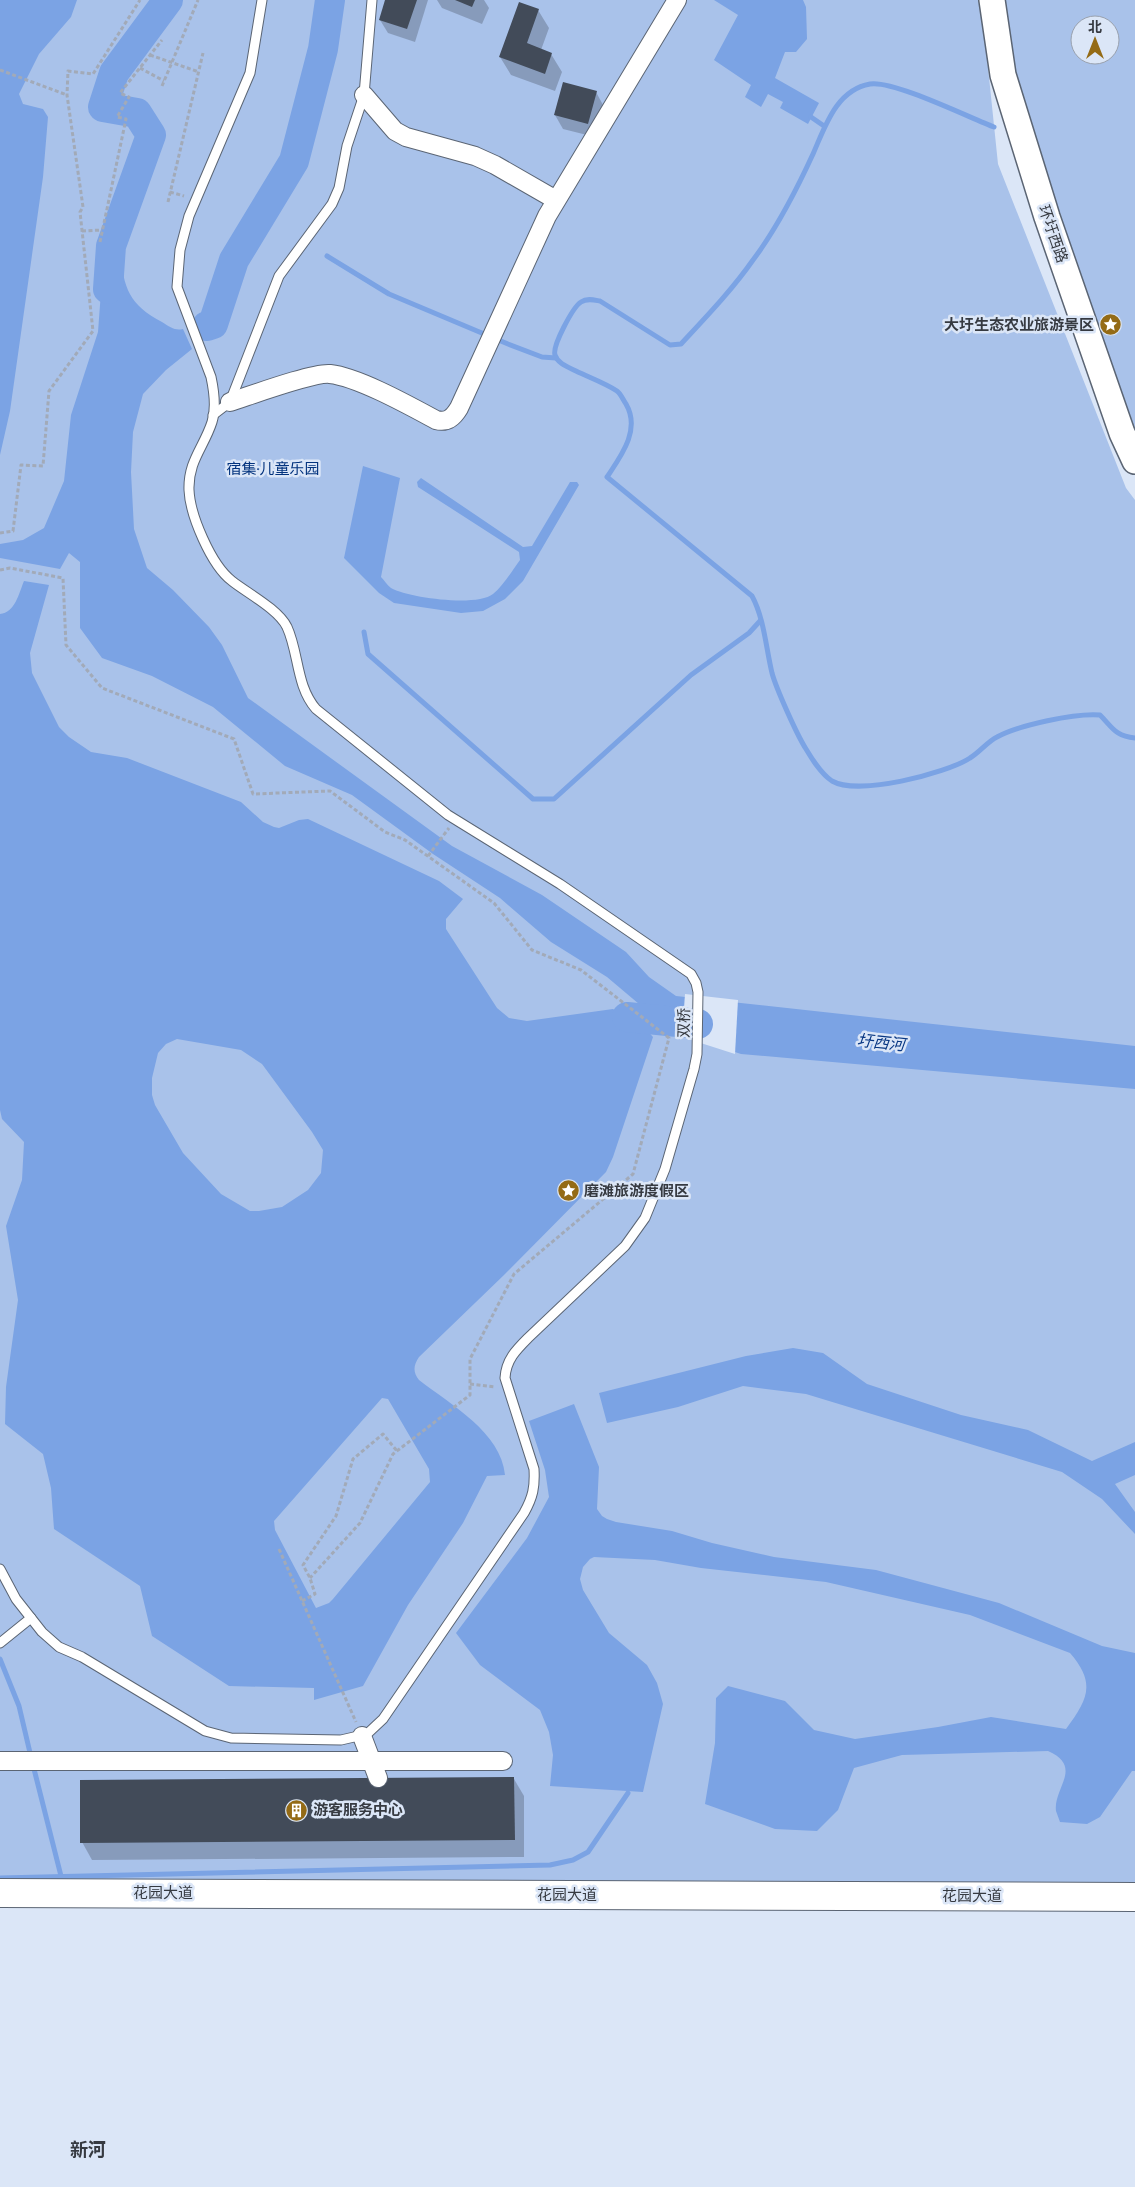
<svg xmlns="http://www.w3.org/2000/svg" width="1135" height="2187" viewBox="0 0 1135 2187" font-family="'DM Sans','Noto Sans SC',sans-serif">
<rect width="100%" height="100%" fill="#dbe6f7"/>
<g fill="#a9c2ea" fill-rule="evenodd">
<path d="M0,0H981L998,164L1126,488L1135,500V1884L0,1882Z"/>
<path d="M992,0H1135V461ZM1080,25H1110V55H1080Z"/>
</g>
<g fill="#7ba3e4" fill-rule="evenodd">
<path d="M0,0H77L71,17L39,54L19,94L23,104L43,109L48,117L43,177L10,411L0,455Z"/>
<path d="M714,0H803L806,7L807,39L796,52H785L775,78L819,103L808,124L780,108L783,102L768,94L761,107L745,97L751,85L714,60L738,15Z"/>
<path d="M120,248C123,285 127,304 162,322C170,327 175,331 183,329L192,349L166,370L143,394L133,432L131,472L134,529L147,568L173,590L209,627L222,645L248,698L452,846L542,895L626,952L649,977L676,996L1135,1046V1089L741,1054L671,1031L607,977L551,942L500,898L433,854L352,795L285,766L213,707L152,676L102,658L80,628V562L69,553L60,569L0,558V544L23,540L44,528L64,481L71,415L98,332L104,251Z"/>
<path d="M363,466L400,478L381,577C384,580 387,585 391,588C409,598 477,607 493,594C503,586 512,571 520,560L519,552L418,487L417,482L421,478L523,547L532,546L570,482H577L579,485L523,581L505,599L483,611L461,613L394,603L379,593L344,558Z"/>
<path d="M24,581L49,585L30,653L32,673L59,727L69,737L91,752L127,758L241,802L263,822L274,827L279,828L299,820L308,819L439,881L463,899L446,919V929L497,1008L509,1018L527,1021L613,1009L645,1028L653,1037L613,1157L606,1172L504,1275L419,1357C413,1366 413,1372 419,1380C451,1405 501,1432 505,1475L487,1476L463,1523L408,1605L363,1686L314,1700V1688L229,1686L152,1636L140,1586L54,1529L51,1488L43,1454L5,1424L6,1387L18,1300L6,1226L22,1180L24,1142L2,1119L0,1110V614C15,613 19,593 24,581ZM177,1039L241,1050L262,1064L312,1132L323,1150L321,1173L308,1190L282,1207L259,1211H250L221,1194L183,1153L155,1105L152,1095V1078L158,1053L166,1044ZM382,1398L388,1399L429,1469L430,1482L333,1599L329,1603L316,1608L275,1530L274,1521Z"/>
<path d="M793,1348L823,1353L867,1384L961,1415L1028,1430L1092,1461L1135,1442V1475L1115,1484L1135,1512V1534L1102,1499L1062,1472L806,1394L743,1386L678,1407L607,1423L599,1393L746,1356Z"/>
<path d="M574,1404L599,1467L597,1509L602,1516L607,1519L616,1522L672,1531L712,1543L774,1557L876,1570L999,1603L1102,1646L1135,1653V1771H1132L1100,1817L1087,1824L1060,1822C1059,1819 1057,1814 1056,1811C1053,1788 1084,1767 1048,1751L902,1755L854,1768L838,1810L817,1831L775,1829L705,1804L715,1743L716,1698L728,1686L785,1701L814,1730L855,1739L938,1727L991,1717L1066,1729C1087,1700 1097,1684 1070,1653L970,1615L826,1582L701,1568L655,1560L594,1557L590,1559L583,1567L580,1579L583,1590L609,1633L647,1665L657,1683L663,1704L643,1792L550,1786L553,1755L549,1732L540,1710L480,1665L456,1633L527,1538L549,1497L545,1470L529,1421Z"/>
</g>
<path fill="#dbe6f7" d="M685,994L738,1000L735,1054L682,1037Z"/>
<g fill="#0003">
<path d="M387,0H428L415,42L388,33L380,20Z"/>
<path d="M437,0H484L489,8L482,24L442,8Z"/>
<path d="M538,10L549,28L541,50L551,54L562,72L555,91L511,75L500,57Z"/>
<path d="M596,92L603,105L595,137L563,129L555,115Z"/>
<path d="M514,1779L524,1796V1857L92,1860L82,1842Z"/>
</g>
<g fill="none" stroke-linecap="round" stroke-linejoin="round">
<g stroke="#7ba3e4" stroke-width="5">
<path d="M811,117L824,126"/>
<path d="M994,127C968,117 893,80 870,84C836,90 825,127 813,154C796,191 777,228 753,260C732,290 706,317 681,344L670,345L600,301C594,300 587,298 581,302C573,307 552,346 555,355C558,364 568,367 576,371C588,377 605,383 617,391C621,394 623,400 626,404C641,430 621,456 607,477L752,596C764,618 766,648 772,673C776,688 797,735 806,749C812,759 821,774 832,781C858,796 945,774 970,758C980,752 987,742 997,737C1019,725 1075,713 1100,715C1113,728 1115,736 1135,738"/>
<path d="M327,256L389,294L508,344L542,357L556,358"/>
<path d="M364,632L368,654L533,799H554L691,675L749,633L760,621"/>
<path d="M0,1659L19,1706L31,1757"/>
<path d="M33,1765L61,1876"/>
<path d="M0,1878L550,1865L573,1860L588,1852L628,1793"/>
</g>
<g stroke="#7ba3e4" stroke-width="30">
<path d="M108,289L111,246L151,135L137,113L103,107L114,73L168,0"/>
<path d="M207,326L213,324L234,260L294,161L323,49L330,0"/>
<path d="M627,1017L698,1024"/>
</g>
</g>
<g fill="#424b59">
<path d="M385,0H417L407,29L379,20Z"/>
<path d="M455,0H475L472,7Z"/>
<path d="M519,2L539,9L527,43L552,53L545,74L499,57Z"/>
<path d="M563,82L597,91L588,124L554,115Z"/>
<path d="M514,1777L515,1840L80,1843V1780Z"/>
</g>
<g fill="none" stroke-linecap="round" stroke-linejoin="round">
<defs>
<g id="lane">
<path d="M213,415L230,402L279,276L332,204L339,188L347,146L364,95L372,0"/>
<path d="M0,1569L16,1599L42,1632L59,1647L82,1657L205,1731L231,1738L341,1740L367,1734L383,1719L524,1513C533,1497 535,1487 534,1469L505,1378C506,1360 516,1350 528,1338L625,1246L645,1218L665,1169L694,1069L697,1054L698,992L696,983L691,974L560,884L448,815L316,709C296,686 299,653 287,627C278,609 247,593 232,581C211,565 190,515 189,490C188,461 204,447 212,422C216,409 214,391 211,377L177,287L180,250L189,216L250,73L262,0"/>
<path d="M0,1643L31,1618"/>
</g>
<g id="street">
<path d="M364,95L395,131L406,137L475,156L495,165L556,200"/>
<path d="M230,402C249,396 314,372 330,374C358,377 410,406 436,420C447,423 453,418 459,408L547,216L677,0"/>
<path d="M362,1736L378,1778"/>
<path d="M0,1761H503"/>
</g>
<path id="secondary" d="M992,0L1003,75L1047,217L1122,433L1135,461"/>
<path id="primary" d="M0,1893L1135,1897"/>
</defs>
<use href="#lane" stroke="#5b6574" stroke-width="11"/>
<use href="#street" stroke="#5b6574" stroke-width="20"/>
<use href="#secondary" stroke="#5b6574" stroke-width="28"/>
<use href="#primary" stroke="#5b6574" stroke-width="30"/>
<g stroke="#a2aab8" stroke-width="3" stroke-dasharray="4 2.5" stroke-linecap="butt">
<path d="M150,55L199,72"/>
<path d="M140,68L164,81"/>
<path d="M0,70L67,95"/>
<path d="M162,86L198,0"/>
<path d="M170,192L184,196"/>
<path d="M168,202L203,53"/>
<path d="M82,231L102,230"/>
<path d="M100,242L126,119L117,117L129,97L120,93L162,40"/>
<path d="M0,533L13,531L21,465L43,466L49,391L93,331L80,212L83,207L67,95L68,71L93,74L140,0"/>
<path d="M0,570L10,568L63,578L66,645L102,688L234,739L253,794L330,791L385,832L405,840L494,903L532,950L581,970L669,1038L633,1174L514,1274L470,1359V1395L393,1454L360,1523L310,1578"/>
<path d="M428,856L449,828"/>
<path d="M470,1384L495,1387"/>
<path d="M279,1549L356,1722"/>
<path d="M302,1601L315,1594L310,1578L303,1565L336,1516L353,1459L383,1434L397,1451"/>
</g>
<use href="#lane" stroke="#fff" stroke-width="9"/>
<use href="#street" stroke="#fff" stroke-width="18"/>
<use href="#secondary" stroke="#fff" stroke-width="25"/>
<use href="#primary" stroke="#fff" stroke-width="28"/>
</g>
<defs>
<symbol id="sight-disc" viewBox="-11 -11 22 22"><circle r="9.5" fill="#946b16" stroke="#dbe6f7"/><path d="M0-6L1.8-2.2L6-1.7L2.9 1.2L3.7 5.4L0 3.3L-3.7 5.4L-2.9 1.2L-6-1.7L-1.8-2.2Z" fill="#fff"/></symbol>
<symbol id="building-disc" viewBox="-11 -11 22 22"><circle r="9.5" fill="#946b16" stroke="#dbe6f7"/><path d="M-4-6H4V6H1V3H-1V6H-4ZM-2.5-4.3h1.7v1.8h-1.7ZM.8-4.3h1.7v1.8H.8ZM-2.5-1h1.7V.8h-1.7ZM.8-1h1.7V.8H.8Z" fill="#fff"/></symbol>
</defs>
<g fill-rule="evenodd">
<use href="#sight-disc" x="1098" y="312" width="25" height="25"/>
<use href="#sight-disc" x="556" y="1178" width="25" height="25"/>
<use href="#building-disc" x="284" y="1798" width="25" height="25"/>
</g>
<g text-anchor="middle" stroke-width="5" stroke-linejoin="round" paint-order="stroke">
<g font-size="15" fill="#363a41" stroke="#dbe6f7">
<text transform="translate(1053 234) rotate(71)" y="5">环圩西路</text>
<text transform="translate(684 1023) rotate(-89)" y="5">双桥</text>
<text x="163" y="1898">花园大道</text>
<text x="567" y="1900">花园大道</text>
<text x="972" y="1901">花园大道</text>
</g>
<g font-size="15" font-weight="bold" fill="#363a41" stroke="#dbe6f7" text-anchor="start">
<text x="1094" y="330" text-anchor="end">大圩生态农业旅游景区</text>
<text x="584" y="1196">磨滩旅游度假区</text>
<text x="313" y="1815">游客服务中心</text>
</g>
<g font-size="15" fill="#03337e" stroke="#dbe6f7">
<text x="273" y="474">宿集·儿童乐园</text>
</g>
<g font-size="16" font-style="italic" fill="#083783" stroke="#dbe6f7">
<text transform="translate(881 1042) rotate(6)" y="6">圩西河</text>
</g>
<g font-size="18" font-weight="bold" fill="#363a41" stroke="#dbe6f7">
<text x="88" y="2156">新河</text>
</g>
</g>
<g transform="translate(1095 40)"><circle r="24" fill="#dbe6f7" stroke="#99a1ae"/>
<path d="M0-4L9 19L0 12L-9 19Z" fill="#946b16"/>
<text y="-8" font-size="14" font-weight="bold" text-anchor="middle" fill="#363a41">北</text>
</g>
</svg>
